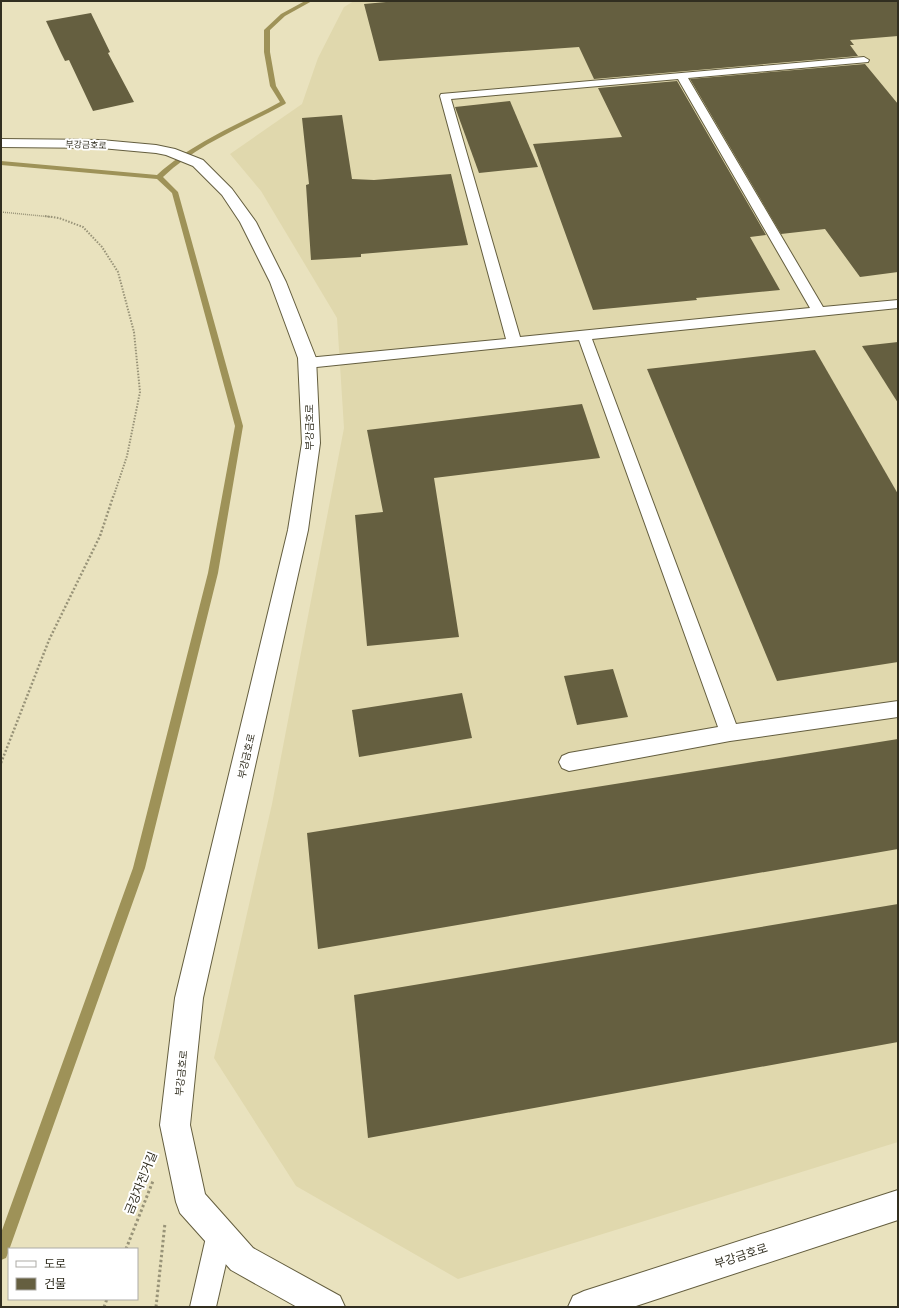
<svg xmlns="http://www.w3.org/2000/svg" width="899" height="1308" viewBox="0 0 899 1308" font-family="Montserrat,'Noto Sans KR',sans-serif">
<rect width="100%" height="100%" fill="#e9e2be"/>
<path fill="#e0d8ad" d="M354,1H898V1142L458,1279L296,1186L214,1058L272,804L344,428L337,318L261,191L230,154L302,104L318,58L344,7Z"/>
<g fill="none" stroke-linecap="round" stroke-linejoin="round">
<path fill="#9e9258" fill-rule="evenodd" d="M305,1H312L285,16L270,30V52L276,86L286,103L285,104C243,127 198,144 163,177L178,192L243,426L218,573L145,868L8,1253L6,1258L1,1260V1233L133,868L208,573L235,426L172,193L157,179L1,165V161L157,175C193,142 238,125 280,102L270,86L264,52V30L281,14Z"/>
</g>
<g fill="#655f40">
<path d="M397,1H898V36L850,40L854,45H850L858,56L594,79L579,47L379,61L364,4Z"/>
<path d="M91,13L110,52L108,53L134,102L93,111L69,60L65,61L61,53L46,21Z"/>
<path d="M865,64L898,104V272L860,277L825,229L781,234L690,79Z"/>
<path d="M677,81L766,235L750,237L780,290L696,298L697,300L593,310L533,144L622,137L598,88Z"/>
<path d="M510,101L538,167L479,173L455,107Z"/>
<path d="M342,115L352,179L374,180L451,174L468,245L361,254V257L311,260L306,185L309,184L302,118Z"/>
<path d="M898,342V403L862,346Z"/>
<path d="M815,350L898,494V662L777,681L647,369Z"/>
<path d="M582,404L600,458L434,478L459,637L367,646L355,515L383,512L367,430Z"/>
<path d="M613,669L628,717L577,725L564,676Z"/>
<path d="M462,693L472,738L359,757L352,710Z"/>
<path d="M898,739V849L318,949L307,833Z"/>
<path d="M898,904V1042L368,1138L354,995Z"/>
</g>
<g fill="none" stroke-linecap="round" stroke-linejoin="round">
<defs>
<g id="service">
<path d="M864,57L869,60L868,62L688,78L823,307L898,300V308L592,339L736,724L898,701V717L730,741L569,771L562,768L559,762L562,756L569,753L718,727L579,340L307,368L302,366L300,363L302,360L307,358L506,339L440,96L441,94ZM678,79L810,308L520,337L451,99Z"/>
<path d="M220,1220L229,1224L233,1233L216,1307H190L207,1233L211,1224Z"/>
</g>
<g id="tertiary">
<path d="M1,139L101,140L156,145L175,149L203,160L232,189L256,222L286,282L316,358L320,443L308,530L203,998L190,1125L205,1194L253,1248L340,1296L345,1307H297L231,1270L180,1213L176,1202L160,1125L175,998L288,530L302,443L298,358L270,282L240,222L222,195L193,166L166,155L156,153L101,148L1,147Z"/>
<path d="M898,1190V1220L633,1307H568L573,1296L584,1291Z"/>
</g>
</defs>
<use href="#service" stroke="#645e3f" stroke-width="2"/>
<use href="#tertiary" stroke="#645e3f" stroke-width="2"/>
<path stroke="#989378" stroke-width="1.5" stroke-dasharray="1 1" stroke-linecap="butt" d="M1,212L52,217"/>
<path stroke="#989378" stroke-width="2" stroke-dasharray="1.5 1.5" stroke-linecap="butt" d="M45,216L59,218L83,227L102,247L118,272L134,332L140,392L127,456L114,495"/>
<path stroke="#989378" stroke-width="2.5" stroke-dasharray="2 2" stroke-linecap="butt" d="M1,763L49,640L100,536L114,494"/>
<g stroke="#989378" stroke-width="3" stroke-dasharray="2.5 2.5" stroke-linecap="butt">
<path d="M126,1249L153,1181"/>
<path d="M104,1307L107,1299"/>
<path d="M156,1307L165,1223"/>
</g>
<use href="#service" fill="#fff" fill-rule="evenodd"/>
<use href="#tertiary" fill="#fff" fill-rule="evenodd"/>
</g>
<g text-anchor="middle" stroke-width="4" stroke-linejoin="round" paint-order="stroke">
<g font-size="9" fill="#312e20" stroke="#fff">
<text transform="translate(86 145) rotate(2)" y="3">부강금호로</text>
</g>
<g font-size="10" fill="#312e20" stroke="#fff">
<text transform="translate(309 427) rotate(-90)" y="4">부강금호로</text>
<text transform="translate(246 756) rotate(-77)" y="4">부강금호로</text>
<text transform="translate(181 1073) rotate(-84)" y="4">부강금호로</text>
</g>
<g font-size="12" fill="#312e20" stroke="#fff">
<text transform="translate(141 1183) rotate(-68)" y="4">금강자전거길</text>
<text transform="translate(741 1256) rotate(-18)" y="4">부강금호로</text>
</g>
</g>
<rect width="899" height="1308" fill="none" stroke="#312e20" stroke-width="4"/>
<rect x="8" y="1248" width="130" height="52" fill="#ffffff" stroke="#adaba6"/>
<rect x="16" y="1261" width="20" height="6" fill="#ffffff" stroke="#adaba6"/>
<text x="44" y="1268" font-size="12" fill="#312e20">도로</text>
<rect x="16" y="1278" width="20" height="12" fill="#655f40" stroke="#adaba6"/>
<text x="44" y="1288" font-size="12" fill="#312e20">건물</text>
</svg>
